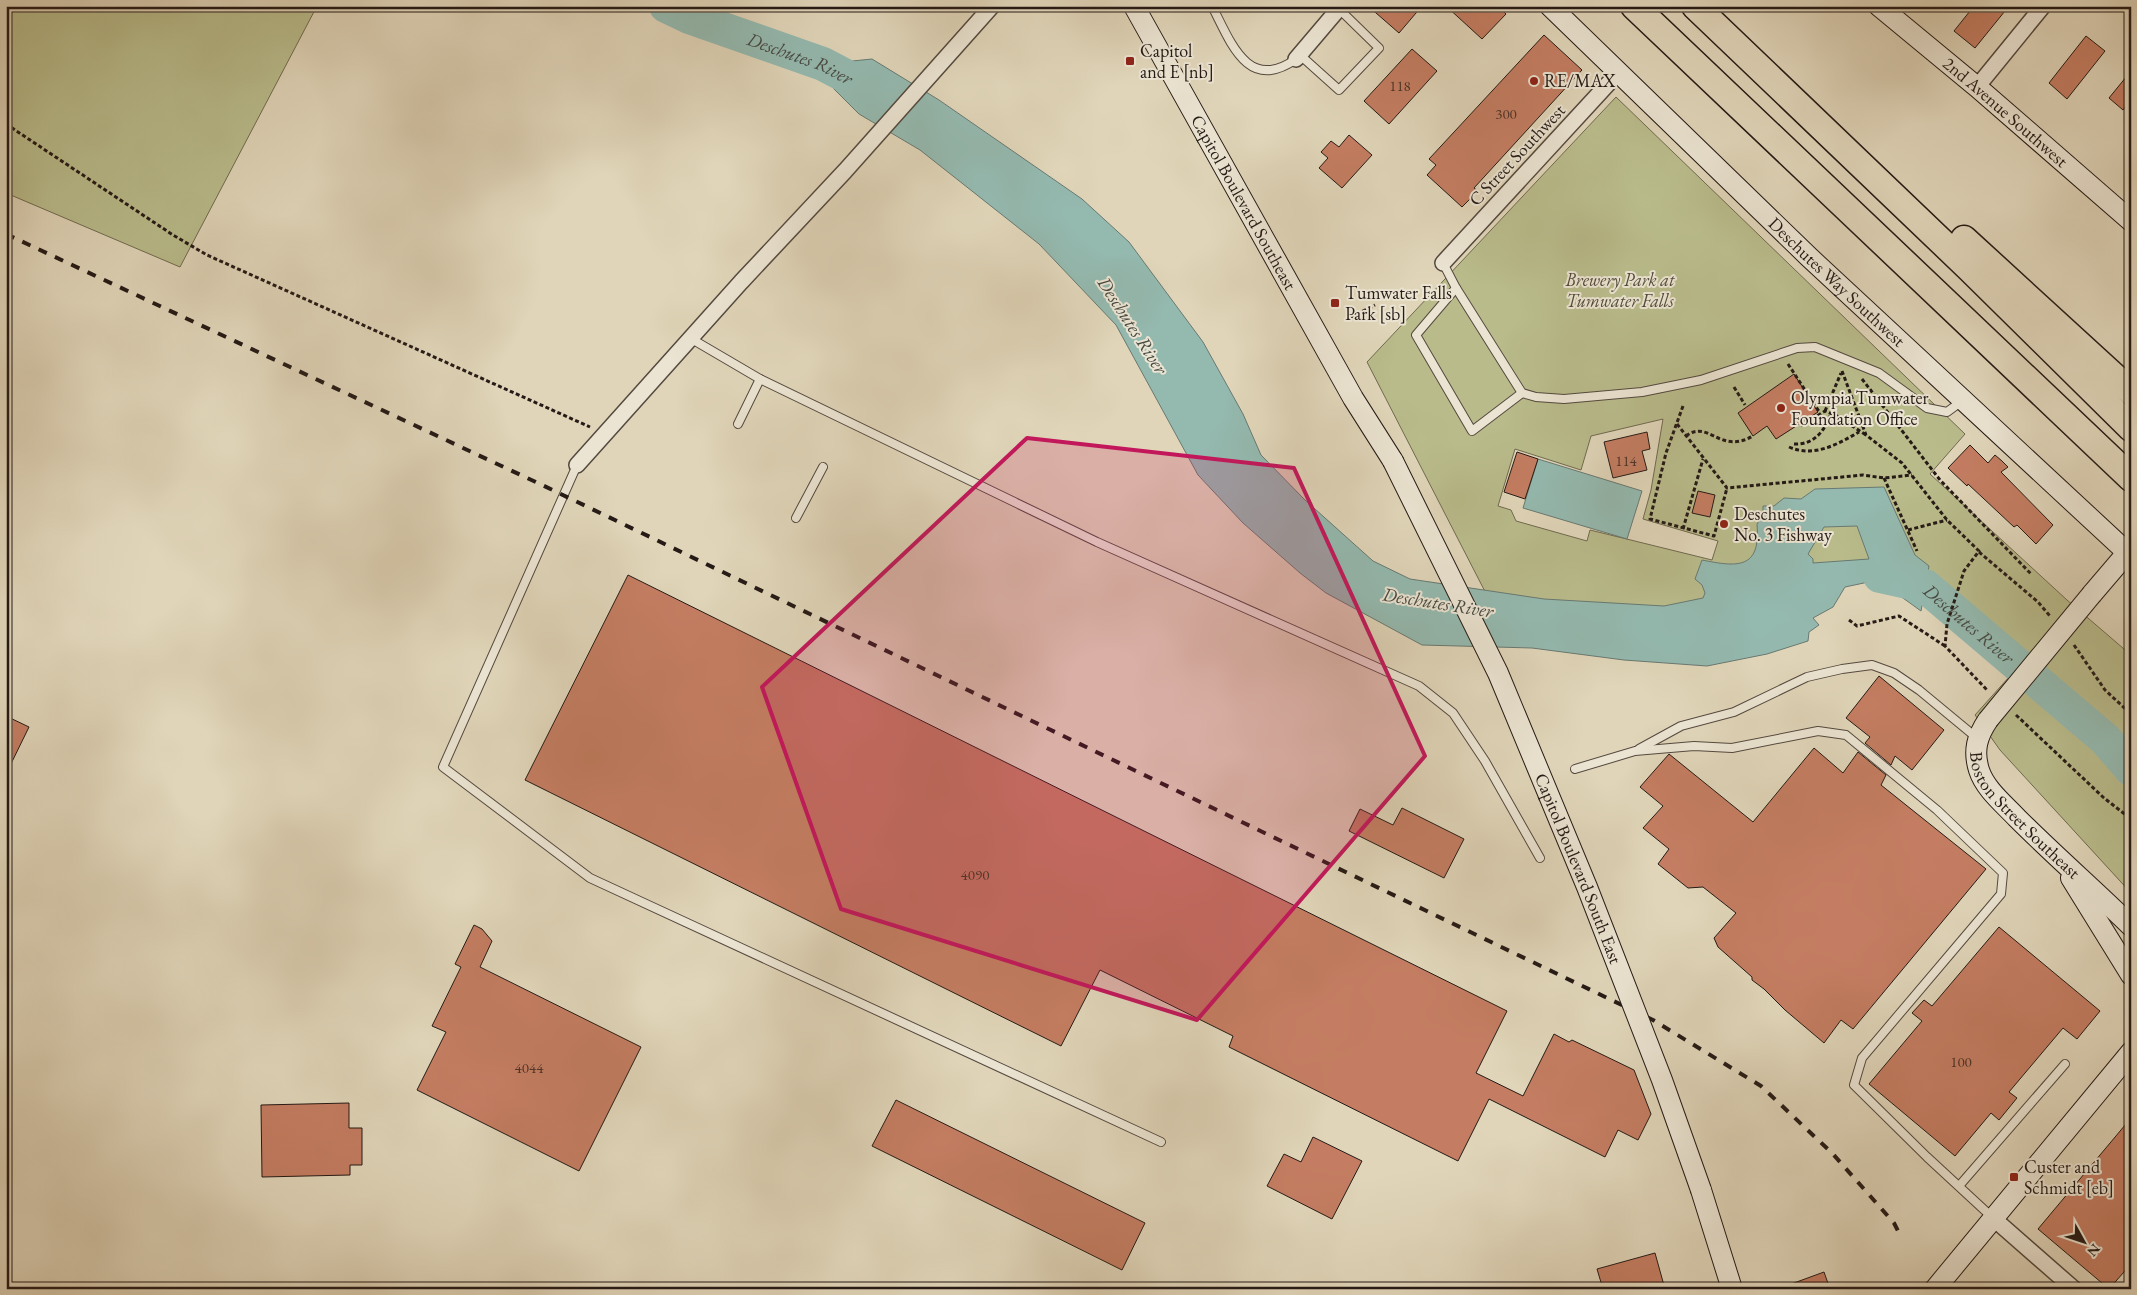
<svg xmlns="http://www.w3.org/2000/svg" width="2137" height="1295" viewBox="0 0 2137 1295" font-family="'EB Garamond',serif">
<rect width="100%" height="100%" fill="#e0d5b9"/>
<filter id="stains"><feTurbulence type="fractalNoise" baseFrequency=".004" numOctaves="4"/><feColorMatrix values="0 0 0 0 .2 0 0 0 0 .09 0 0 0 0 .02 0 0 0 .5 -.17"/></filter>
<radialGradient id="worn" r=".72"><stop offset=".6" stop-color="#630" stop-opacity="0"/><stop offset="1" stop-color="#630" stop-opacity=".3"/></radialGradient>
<g fill="#b9bb8b" stroke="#6f6a50" fill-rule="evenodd">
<path d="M6,6H317L180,267L6,193Z"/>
<path d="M1616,97L1965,434L1930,474L2067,600L2131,655V893L2000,750L1975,715L2018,667L1982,633L1925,586L1876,575L1720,623L1495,611L1367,362ZM1663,419L1651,490L1643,519L1718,541L1712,560L1590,530L1587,541L1516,521L1511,510L1498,506L1515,449L1581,470L1591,436Z"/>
</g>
<g fill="#94b9af" stroke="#687972" fill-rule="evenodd">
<path d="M872,59L939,100L1082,199L1129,242L1203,342L1243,414L1261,455L1305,500L1373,561L1410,579L1544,599L1664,606L1703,598L1705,593L1702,585L1695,579L1702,560C1737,567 1761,570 1757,524L1763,515V506H1774L1784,498L1801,499L1815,489L1884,487L1915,555L1929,566L1921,611L1878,580L1845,587L1833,607L1813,618L1819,625L1809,632L1808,641L1767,654L1707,666L1624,660L1532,648L1422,645L1326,593L1300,573L1243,523L1198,475L1116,325L1039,244L920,150L859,114L834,89L823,64ZM1857,526L1869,559L1813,563V559L1808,554L1824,527Z"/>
<path d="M1538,459L1642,491L1627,539L1523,508Z"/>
</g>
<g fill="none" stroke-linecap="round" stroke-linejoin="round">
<g stroke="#94b9af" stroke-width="34">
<path id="s1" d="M666,6L689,17L823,64L863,85"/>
<path id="s2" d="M1880,576L1925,586L2105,739L2131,769"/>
</g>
</g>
<g fill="#c47d62" stroke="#251a16">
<path d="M1368,6H1422L1399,33Z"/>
<path d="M1446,6H1498L1506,14L1482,39Z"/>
<path d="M1974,6H2009L1975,48L1954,31Z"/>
<path d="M1544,35L1582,70L1474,188L1478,191L1462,207L1427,175L1436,165L1429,159Z"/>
<path d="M2086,36L2105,51L2067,99L2049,83Z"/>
<path d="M1412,49L1437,71L1389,124L1364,101Z"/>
<path d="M2131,71V100L2123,110L2109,98Z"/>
<path d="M1349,135L1372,155L1342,188L1319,168L1328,158L1321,152L1331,141L1339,147Z"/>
<path d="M1794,374L1818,412L1776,439L1767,426L1753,436L1738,413Z"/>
<path d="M1647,432L1650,449L1642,451L1647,470L1613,478L1604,442Z"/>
<path d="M1970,445L1988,463L1995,455L2002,461L2008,467L2001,472L2053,525L2036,544L2017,525L2014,527L1968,484L1967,486L1948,468Z"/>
<path d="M1517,452L1538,459L1525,499L1504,492Z"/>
<path d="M1698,491L1715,495L1710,517L1692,513Z"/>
<path d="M628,575L1507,1011L1476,1073L1523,1096L1554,1034L1569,1042L1572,1040L1634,1070L1651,1114L1638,1140L1618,1130L1605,1157L1489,1099L1458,1161L1229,1047L1233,1036L1100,970L1061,1046L525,780Z"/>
<path d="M1879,676L1944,730L1912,770L1895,756L1891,765L1865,743L1870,737L1846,718Z"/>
<path d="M6,716L29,727L6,774Z"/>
<path d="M1814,748L1843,773L1858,752L1886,775L1881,785L1986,869L1853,1029L1841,1020L1824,1043L1785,1010L1764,989L1752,980V977L1718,947L1714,938L1736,913L1703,887L1688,888L1658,864L1669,849L1643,828L1663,806L1640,787L1669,754L1753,822Z"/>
<path d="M1402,808L1464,839L1444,878L1349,831L1360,809L1393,825Z"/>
<path d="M474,925L482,929L492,941L480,967L641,1047L579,1171L417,1090L446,1032L432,1026L461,967L455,964Z"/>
<path d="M1999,927L2100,1011L2077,1039L2063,1028L2009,1092L2017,1098L1999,1120L1991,1113L1955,1156L1869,1084L1922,1021L1912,1013L1924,1000L1932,1006Z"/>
<path d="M896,1100L1145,1223L1122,1270L872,1146Z"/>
<path d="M349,1103V1128H362V1165H350V1175L262,1177L261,1105Z"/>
<path d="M2131,1118V1264L2109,1289L2038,1229Z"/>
<path d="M1313,1137L1362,1161L1332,1219L1267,1186L1284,1154L1301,1162Z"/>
<path d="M1655,1253L1665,1289H1603L1597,1269Z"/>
<path d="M1824,1272L1830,1289H1783V1287Z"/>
</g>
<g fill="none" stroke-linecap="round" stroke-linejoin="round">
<defs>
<g id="lane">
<path d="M1212,6C1231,43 1248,93 1296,59"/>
<path d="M1300,55L1339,90L1379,48L1339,9"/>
<path d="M1443,263L1456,288L1522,393L1536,397L1564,399L1642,392L1701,380L1797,348L1815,347L1879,373L1927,408L1947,412L1962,401"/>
<path d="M1456,288L1416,335L1472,431L1522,393"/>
<path d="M690,338L760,379L1097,542L1419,686L1453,713L1485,761L1540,858"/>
<path d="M738,424L760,379"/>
<path d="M577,465L443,767L590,878L1161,1142"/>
<path d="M796,518L823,467"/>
<path d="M1639,749L1681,726L1734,712L1807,677L1842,669L1872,665L1894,673L1919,690L1977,738"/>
<path d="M1575,769L1635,751L1694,746L1732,748L1818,731L1846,735L1937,810L2003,873L2001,894L1862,1058L1854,1085L1927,1157L1993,1218"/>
<path d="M1959,1186L2065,1064"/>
</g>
<g id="street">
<path d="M1296,59L1341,6"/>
<path d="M1977,87L2043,6"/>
<path d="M1443,263L1618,73"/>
<path d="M577,465L741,282L845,171L992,6"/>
<path d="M1993,1218L2074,1289"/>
</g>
<g id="secondary">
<path id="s3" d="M1134,6L1353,398L1393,461"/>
<path id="s4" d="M1550,6L1809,257L2131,556"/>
<path id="s5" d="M1879,6L1977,87L2131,221"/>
<path d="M2092,594L2127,553"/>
<path id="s6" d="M1988,720C1977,736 1973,751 1979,770C1985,789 2004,804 2017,818C2054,855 2093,889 2131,926"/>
<path d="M2071,878L2131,975"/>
<path d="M1701,1190L1732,1289"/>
<path d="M1935,1289L2131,1052"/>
</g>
<g id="highway">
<path d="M1634,6L2131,478"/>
<path d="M1695,6L1970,269L2131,428"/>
<path d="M1964,239L2131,392"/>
</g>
</defs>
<use href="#lane" stroke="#54493f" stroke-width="10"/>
<use href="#street" stroke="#54493f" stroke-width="18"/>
<use href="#secondary" stroke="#251a16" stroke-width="22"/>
<use href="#highway" stroke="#251a16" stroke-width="29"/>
<g stroke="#251a16" stroke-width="3" stroke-dasharray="4 2.5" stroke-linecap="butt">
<path d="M6,124L173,235L207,255L590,427"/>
<path d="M1345,320L1375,305"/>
<path d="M1788,364L1820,413"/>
<path d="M1842,371L1866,435L1902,463L1947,520L1979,551L1964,571L1947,624L1945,646L1988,691"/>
<path d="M1862,379L1940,480L2032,575"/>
<path d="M1734,387L1745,405"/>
<path d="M1683,406L1666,453L1650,519L1714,536L1727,488"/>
<path d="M1825,411L1841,373"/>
<path d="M1677,424L1727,488L1863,475L1884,478L1912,475"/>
<path d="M1801,426L1825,411L1837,416L1866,435"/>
<path d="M1686,436C1709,419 1719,455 1753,436"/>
<path d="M1794,444C1814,445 1825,431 1831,413"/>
<path d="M1789,447C1814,458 1838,444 1859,432"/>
<path d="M1884,478L1917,551"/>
<path d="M1683,529L1703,459"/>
<path d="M1908,530L1947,520"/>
<path d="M1979,552L2038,602L2050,616"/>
<path d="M1849,620L1857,626L1899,616L1945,646"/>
<path d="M2074,645L2105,690L2131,714"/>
<path d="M2016,715L2104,798L2131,819"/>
</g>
<use href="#lane" stroke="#ebe4d2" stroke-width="8"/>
<use href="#street" stroke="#ebe4d2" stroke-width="15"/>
<use href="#secondary" stroke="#ebe4d2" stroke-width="20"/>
<use href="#highway" stroke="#e0d5b9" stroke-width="26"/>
<path stroke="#251a16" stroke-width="4" stroke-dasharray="9 9" stroke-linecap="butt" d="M6,234L540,484L1653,1020L1761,1086L1833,1154L1894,1223L1899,1233"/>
<defs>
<g id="secondary-bridge">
<path id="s7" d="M1393,461L1498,673L1587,887L1662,1080L1701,1190"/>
<path d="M1988,720L2092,594"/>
</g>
</defs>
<use href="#secondary-bridge" stroke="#251a16" stroke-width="22" stroke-linecap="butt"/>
<use href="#secondary-bridge" stroke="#ebe4d2" stroke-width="20"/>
</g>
<path fill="#c2185b" fill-opacity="0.2" stroke="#c2185b" stroke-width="4" stroke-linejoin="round" d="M1027,438L1294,468L1425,756L1197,1020L841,909L762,687Z"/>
<g fill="#8f2418" stroke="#ebe4d2" stroke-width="2">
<rect x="1125" y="56" width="10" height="10" rx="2.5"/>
<circle cx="1534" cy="81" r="5"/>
<rect x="1330" y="298" width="10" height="10" rx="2.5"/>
<circle cx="1781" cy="408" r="5"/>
<circle cx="1724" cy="524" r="5"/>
<rect x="2009" y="1172" width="10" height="10" rx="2.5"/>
</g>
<g text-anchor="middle" stroke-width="4" stroke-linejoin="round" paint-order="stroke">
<g font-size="15" fill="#4d3329">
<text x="1400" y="91">118</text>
<text x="1506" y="119">300</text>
<text x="1626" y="466">114</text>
<text x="975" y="880">4090</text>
<text x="1961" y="1067">100</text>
<text x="529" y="1073">4044</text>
</g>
<g font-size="18" fill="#251a16" stroke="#ebe4d2" text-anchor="start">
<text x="1140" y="57">Capitol<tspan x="1140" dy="21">and E [nb]</tspan></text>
<text x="1544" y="87">RE/MAX</text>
<text x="1345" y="299">Tumwater Falls<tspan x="1345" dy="21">Park [sb]</tspan></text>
<text x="1791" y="404">Olympia Tumwater<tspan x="1791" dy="21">Foundation Office</tspan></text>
<text x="1734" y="520">Deschutes<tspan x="1734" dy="21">No. 3 Fishway</tspan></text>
<text x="2024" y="1173">Custer and<tspan x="2024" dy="21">Schmidt [eb]</tspan></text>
</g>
<g font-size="18" fill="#251a16" stroke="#ebe4d2">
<text dy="6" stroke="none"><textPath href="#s5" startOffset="165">2nd Avenue Southwest</textPath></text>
<text transform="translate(1517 155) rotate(-47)" y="6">C Street Southwest</text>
<text dy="6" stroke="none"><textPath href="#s3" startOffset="225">Capitol Boulevard Southeast</textPath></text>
<text dy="6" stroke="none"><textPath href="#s4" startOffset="398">Deschutes Way Southwest</textPath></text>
<text dy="6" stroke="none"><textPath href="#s6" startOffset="116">Boston Street Southeast</textPath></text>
<text dy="6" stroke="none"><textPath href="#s7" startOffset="448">Capitol Boulevard South East</textPath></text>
</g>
<g font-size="18" font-style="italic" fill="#514a39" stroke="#ebe4d2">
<text x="1620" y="286">Brewery Park at<tspan x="1620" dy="21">Tumwater Falls</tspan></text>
</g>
<g font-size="19" font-style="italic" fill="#464a44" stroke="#ebe4d2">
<text dy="7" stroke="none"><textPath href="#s1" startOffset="144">Deschutes River</textPath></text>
<text transform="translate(1133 325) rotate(57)" y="7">Deschutes River</text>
<text transform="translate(1438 602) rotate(9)" y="7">Deschutes River</text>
<text dy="7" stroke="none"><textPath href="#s2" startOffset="104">Deschutes River</textPath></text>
</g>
</g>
<rect width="2137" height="1295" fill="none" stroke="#e0d5b9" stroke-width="25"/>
<rect x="8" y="8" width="2122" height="1280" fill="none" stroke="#251a16" stroke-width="2.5"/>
<rect x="12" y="12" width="2112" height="1270" fill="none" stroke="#251a16"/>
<g transform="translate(2084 1242) rotate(130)" stroke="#ebe4d2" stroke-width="4" paint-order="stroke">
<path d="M0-4L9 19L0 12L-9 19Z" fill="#251a16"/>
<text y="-8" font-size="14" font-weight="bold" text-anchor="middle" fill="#251a16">N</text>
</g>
<rect width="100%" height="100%" filter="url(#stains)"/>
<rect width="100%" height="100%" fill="url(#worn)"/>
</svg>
